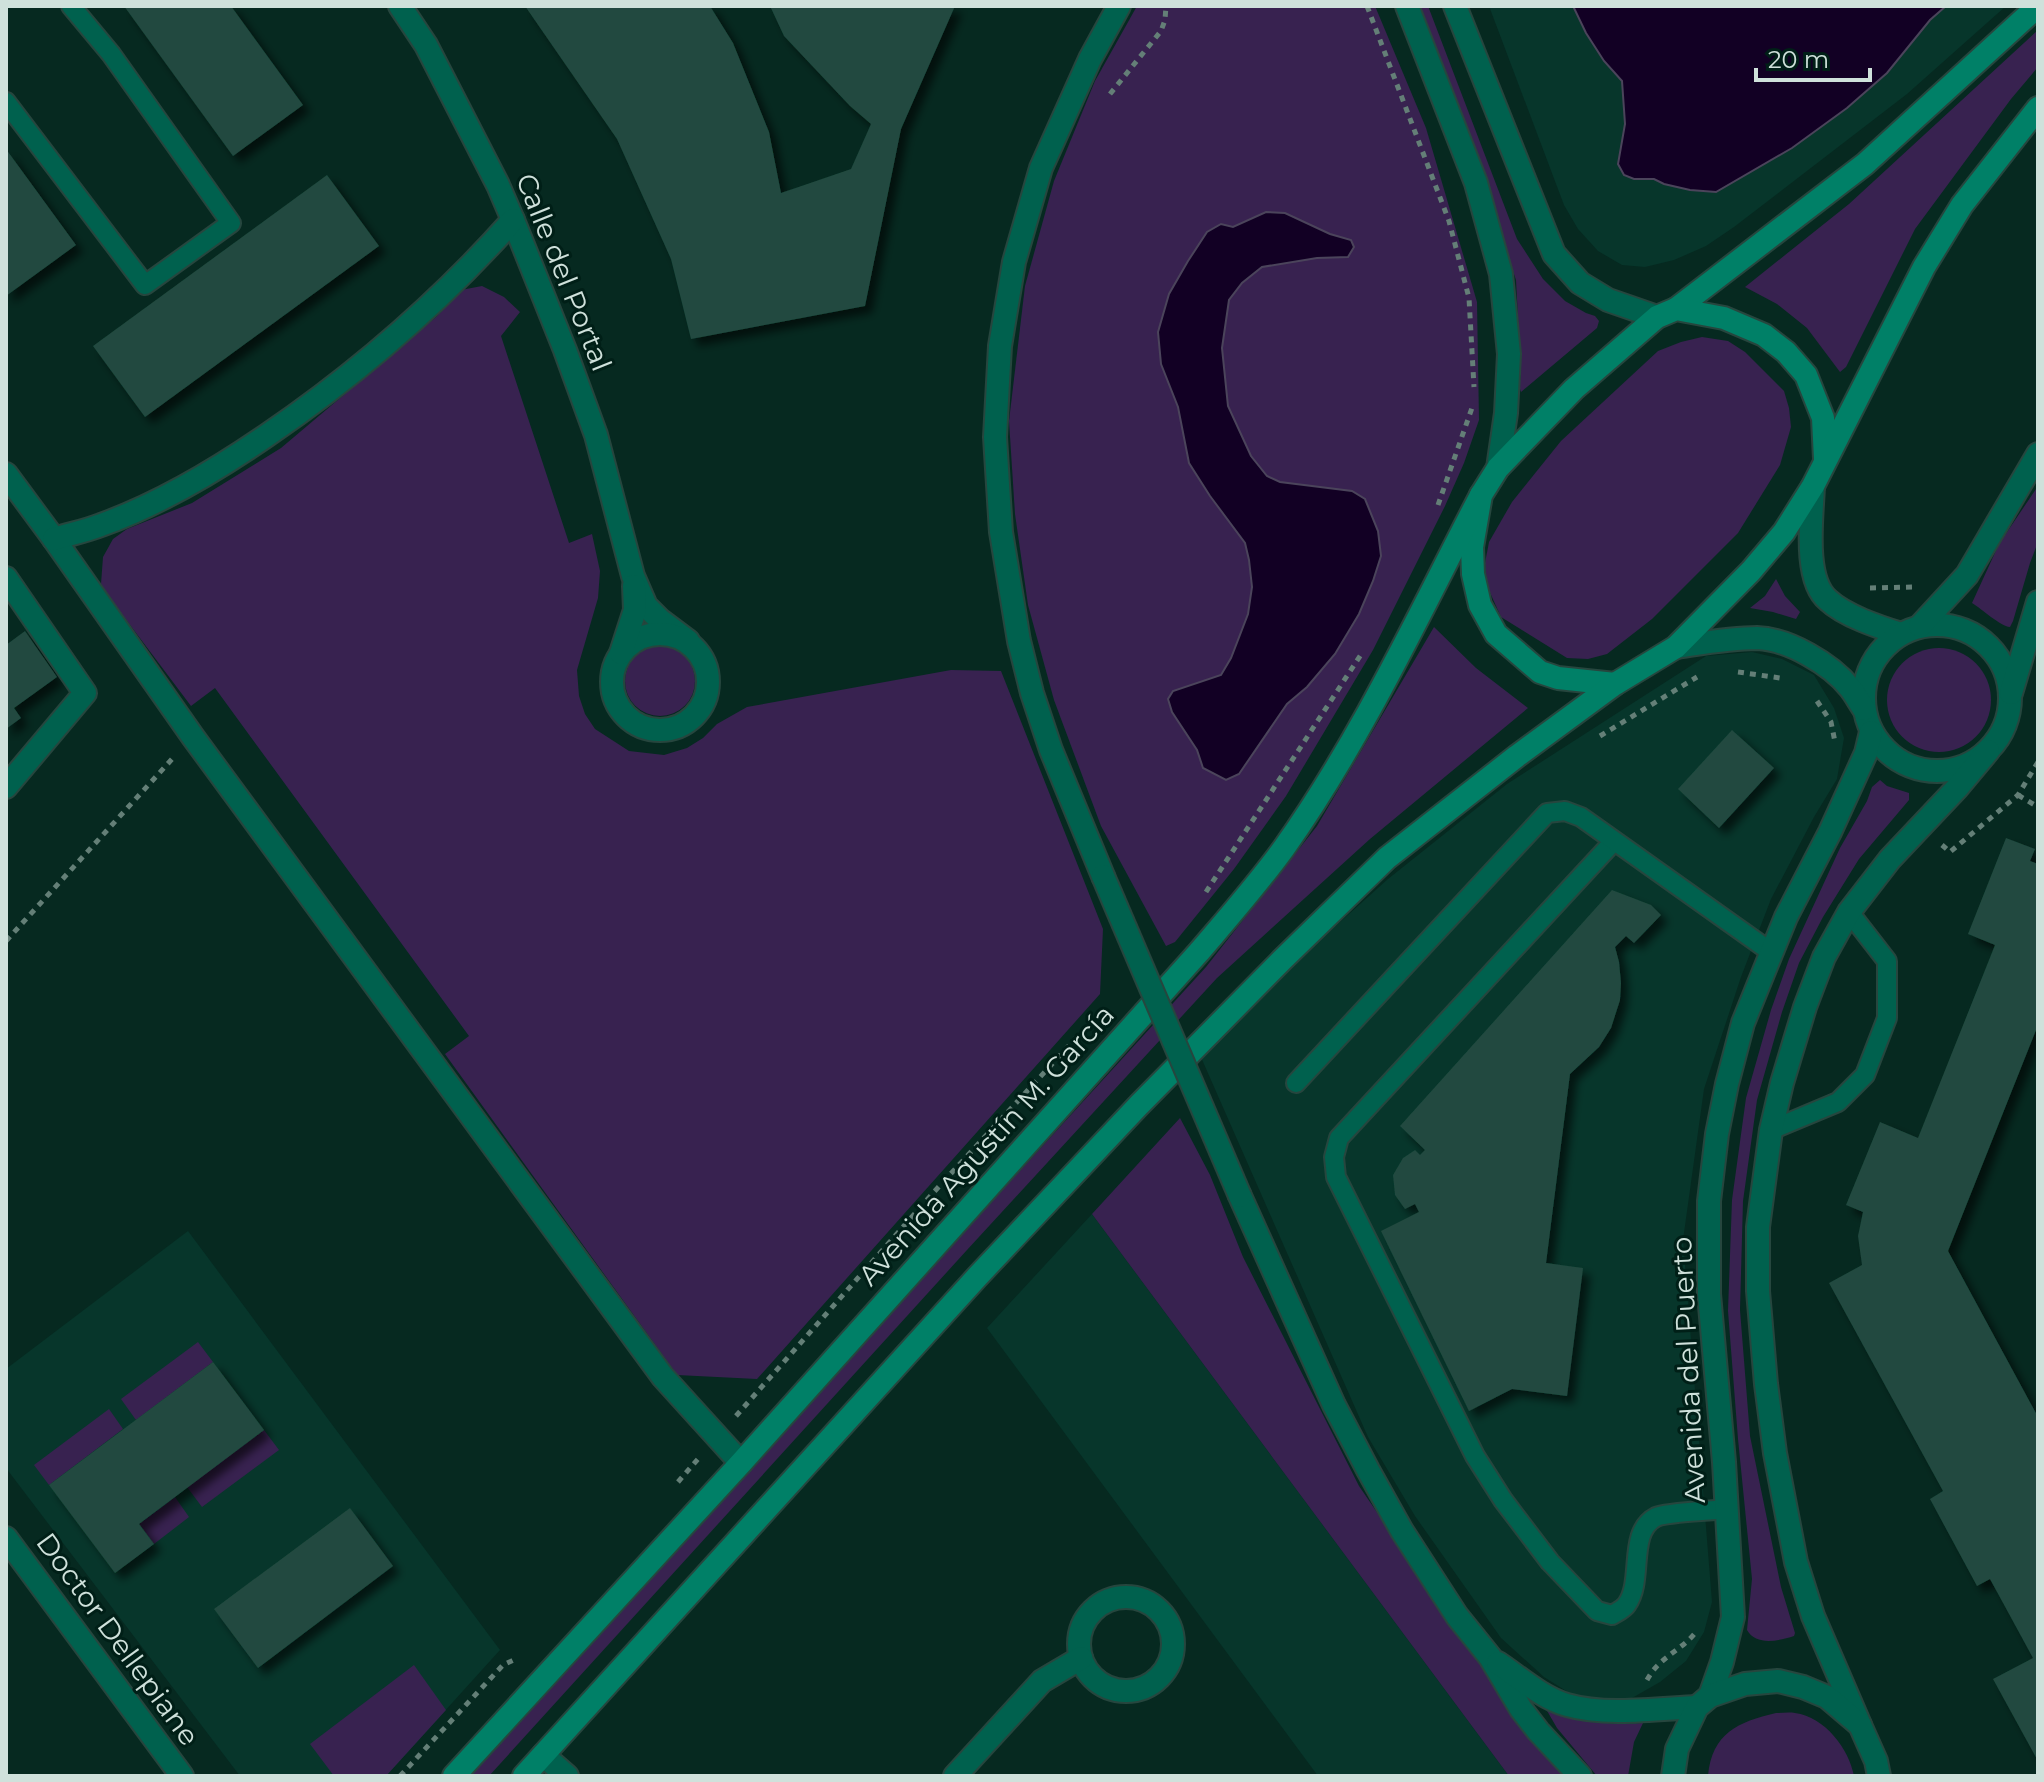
<svg xmlns="http://www.w3.org/2000/svg" width="2044" height="1782" viewBox="0 0 2044 1782" font-family="Montserrat,sans-serif">
<defs>
<filter id="shadow"><feDropShadow dx="7" dy="7" stdDeviation="4" flood-color="#0009"/></filter>
</defs>
<rect width="100%" height="100%" fill="#062920"/>
<g fill="#07362b">
<path d="M1489,6H2006L1907,94L1734,227L1706,246L1674,260L1645,267L1622,265L1598,251L1578,229L1564,205Z"/>
<path d="M1752,652L1782,659L1814,675L1834,708L1844,738L1837,779L1814,817L1771,899L1741,977L1704,1089L1683,1240L1712,1602L1704,1632L1686,1661L1660,1682L1632,1698L1602,1699L1571,1694L1544,1677L1501,1638L1415,1516L1368,1437L1200,1055L1282,974L1388,879L1507,784L1706,656Z"/>
<path d="M1092,1214L1509,1776H1318L987,1328Z"/>
<path d="M188,1231L500,1650L386,1776H240L6,1468V1369Z"/>
</g>
<g fill="#382250">
<path d="M1137,6H1375L1426,128L1477,302L1479,420L1464,463L1445,506L1373,650L1286,796L1234,869L1175,942L1166,946L1101,826L1054,700L1028,605L1015,514L1009,421L1025,286L1054,181L1095,81Z"/>
<path d="M1418,6H1428L1517,239L1543,279L1565,301L1586,313L1595,316L1599,321L1597,328L1521,392L1519,386L1521,375L1516,280L1469,139Z"/>
<path d="M2038,30V67L2011,99L1915,229L1846,367L1840,372L1807,328L1777,304L1745,287L1849,204Z"/>
<path d="M482,286L504,297L520,312L501,336L569,543L592,534L600,571L598,598L577,670L579,696L585,714L595,729L629,751L664,755L687,748L703,738L717,724L747,707L951,670L1001,671L1103,929L1100,994L757,1379L677,1375L445,1054L469,1036L215,688L191,706L112,601L101,584L103,557L113,539L127,529L192,503L281,448L436,317L461,290Z"/>
<path d="M1702,337L1728,341L1745,352L1784,391L1789,408L1791,427L1780,465L1738,533L1652,619L1607,654L1588,659L1567,658L1501,617L1487,586L1485,563L1489,542L1512,502L1561,441L1658,351L1681,342Z"/>
<path d="M2038,486V542L2030,563L2013,621L2010,627C2000,626 1982,609 1972,603L1999,544Z"/>
<path d="M1776,579L1785,596L1800,612L1796,619L1773,612L1750,608L1765,596Z"/>
<path d="M1434,627L1476,668L1528,708L1370,839L1217,978L967,1250L489,1776H467L1206,967L1317,826Z"/>
<circle cx="660" cy="681" r="35"/>
<circle cx="1939" cy="700" r="52"/>
<path d="M1880,780L1887,786L1909,793V800L1859,859L1823,917L1799,963L1782,1012L1757,1100L1743,1201L1740,1310L1750,1436L1781,1587L1795,1633L1794,1636C1778,1641 1756,1646 1747,1630L1752,1579L1738,1439L1728,1311L1732,1200L1746,1098L1771,1010L1789,959L1840,848L1867,801L1872,787Z"/>
<path d="M1180,1118L1210,1175L1243,1257L1359,1486L1476,1657L1564,1776H1509L1092,1214Z"/>
<path d="M198,1342L213,1362L136,1420L121,1399Z"/>
<path d="M109,1409L123,1429L49,1485L34,1465Z"/>
<path d="M264,1430L279,1450L202,1507L187,1487Z"/>
<path d="M175,1497L189,1517L154,1544L139,1524Z"/>
<path d="M414,1665L446,1710L386,1776H334L310,1744Z"/>
<path d="M1546,1709C1582,1724 1605,1724 1643,1723L1634,1742L1628,1776H1597L1557,1728Z"/>
<path d="M1776,1713C1782,1713 1789,1712 1795,1713C1825,1717 1849,1749 1854,1776H1708C1712,1733 1738,1722 1776,1713Z"/>
</g>
<g fill="#120024" stroke="#4b445b" stroke-width="2">
<path d="M1573,6H1946L1930,20L1887,73L1847,108L1792,148L1716,192L1690,190L1664,184L1654,179H1634L1624,175L1618,164L1625,124L1622,81L1604,61L1586,33Z"/>
<path d="M1266,212L1285,213L1330,234L1351,240L1354,247L1348,257L1317,258L1262,267L1242,283L1229,300L1222,348L1228,406L1251,456L1267,476L1280,482L1352,491L1365,499L1378,531L1381,556L1373,581L1359,614L1335,654L1307,687L1287,704L1239,774L1226,780L1203,768L1197,750L1172,712L1168,699L1173,691L1221,675L1231,658L1248,614L1252,587L1249,560L1245,543L1210,496L1189,463L1178,407L1161,364L1158,332L1169,294L1188,261L1207,232L1221,224L1233,227Z"/>
</g>
<g fill="#204a3f" filter="url(#shadow)">
<path d="M124,6H231L303,105L233,156Z"/>
<path d="M525,6H710L733,43L769,132L781,193L851,169L871,124L850,106L784,36L770,6H955L901,129L865,306L691,339L671,259L617,139Z"/>
<path d="M6,149L76,245L6,296Z"/>
<path d="M327,175L379,246L145,417L93,346Z"/>
<path d="M25,631L57,677L14,708L21,718L6,729V645Z"/>
<path d="M1732,730L1774,768L1719,828L1678,789Z"/>
<path d="M2006,838L2035,849L2030,861L2038,864V1025L1948,1251L2038,1417V1761L1993,1679L2033,1658L1990,1579L1977,1586L1930,1499L1943,1491L1829,1283L1862,1265L1858,1236L1863,1212L1846,1205L1880,1122L1918,1138L1995,945L1968,934Z"/>
<path d="M1612,890L1651,905L1661,915L1634,943L1626,936L1615,947L1619,962L1621,983L1620,1000L1611,1028L1599,1047L1570,1074L1546,1263L1583,1268L1567,1396L1512,1389L1469,1411L1381,1231L1419,1212L1415,1204L1405,1209L1395,1195L1393,1175L1403,1158L1415,1150L1420,1155L1425,1150L1400,1126Z"/>
<path d="M213,1362L264,1430L139,1524L154,1544L115,1573L49,1485Z"/>
<path d="M350,1508L393,1566L258,1668L214,1609Z"/>
</g>
<g fill="none" stroke-linecap="round" stroke-linejoin="round">
<defs>
<g id="service">
<path d="M6,102L145,285L231,223L111,54L71,6"/>
<path d="M1614,841L1339,1138L1334,1157L1336,1177L1475,1456L1503,1500L1550,1562L1597,1611L1612,1615C1617,1612 1624,1609 1627,1604C1644,1580 1627,1532 1656,1517C1668,1512 1711,1511 1726,1509"/>
<path d="M1296,1083L1547,813L1565,811L1581,817L1771,952"/>
<path d="M1771,1130L1838,1102L1865,1075L1887,1018V961L1849,912"/>
</g>
<g id="minor">
<path d="M400,6L426,45L498,185L513,220L565,350L596,435L633,576L646,606L660,620L688,641"/>
<path d="M6,474L54,539L193,737L663,1377L741,1463"/>
<path d="M1813,486C1812,516 1803,579 1828,600C1845,616 1879,627 1901,634"/>
<path d="M54,539C70,534 86,531 101,525C160,504 215,471 266,436C357,374 440,302 513,220"/>
<path d="M6,578L85,693L6,787"/>
<circle cx="1937" cy="698" r="73"/>
<path d="M1920,626L1967,575L2038,454"/>
<circle cx="660" cy="682" r="48"/>
<path d="M1676,647C1703,643 1730,638 1757,638C1788,639 1831,664 1850,688C1855,694 1859,702 1864,709"/>
<path d="M621,653L635,610L634,586"/>
<path d="M2011,693L2038,602"/>
<path d="M1103,876L1051,750L1032,693L1019,641L1001,532L995,437L1000,346L1014,262L1041,168L1090,59L1119,6"/>
<path d="M1240,1196L1334,1405L1368,1470L1402,1531L1457,1616L1490,1657L1521,1709L1538,1731L1580,1776"/>
<path d="M6,1538L182,1776"/>
<circle cx="1126" cy="1644" r="47"/>
<path d="M1498,1663C1519,1677 1542,1698 1567,1705C1605,1716 1657,1709 1697,1707"/>
<path d="M1710,1696L1722,1662L1733,1617L1724,1462L1709,1294V1201L1717,1134L1727,1084L1743,1023L1786,917L1830,832L1866,753L1871,732"/>
<path d="M1860,1725L1813,1616L1796,1562L1775,1453L1766,1384L1758,1291V1227L1771,1130L1782,1083L1805,1007L1824,957L1849,912L1890,859L1958,787L1988,751"/>
<path d="M543,1755L567,1776"/>
<path d="M955,1776L1042,1681L1081,1658"/>
<path d="M1673,1776L1677,1749L1697,1707L1710,1696L1745,1684L1778,1681L1803,1687L1827,1697L1860,1725L1876,1761L1879,1776"/>
</g>
<g id="tertiary">
<path d="M1407,6L1476,183L1501,274L1509,354L1506,413L1498,468"/>
<path d="M1455,6L1554,254L1580,283L1608,300L1657,317"/>
</g>
<g id="secondary">
<path d="M1676,309L1865,164L2038,6"/>
<path d="M1615,684L1558,678L1540,672L1496,634L1480,605L1473,574L1472,547L1481,495L1498,468L1574,389L1657,317L1676,309L1724,318L1764,335L1786,352L1806,375L1823,418L1825,459"/>
<path d="M454,1776L741,1463L1199,952C1228,918 1258,884 1284,848C1362,738 1419,614 1481,495"/>
<path d="M524,1776L977,1277L1139,1105L1282,960L1387,858L1517,756L1615,684L1676,647L1751,571L1784,532L1813,486L1924,267L1962,205L2038,108"/>
</g>
</defs>
<use href="#service" stroke="#26463e" stroke-width="22"/>
<use href="#minor" stroke="#26463e" stroke-width="26"/>
<use href="#tertiary" stroke="#26463e" stroke-width="26"/>
<use href="#secondary" stroke="#26463e" stroke-width="26"/>
<g stroke="#647f77" stroke-width="5" stroke-dasharray="6 6" stroke-linecap="butt">
<path d="M1367,6L1449,221L1469,298L1474,387"/>
<path d="M1110,94L1161,31L1165,20L1166,6"/>
<path d="M1438,505L1473,405"/>
<path d="M1870,588L1916,587"/>
<path d="M1738,672L1780,678"/>
<path d="M1817,701L1831,722L1835,742"/>
<path d="M1600,736L1697,677"/>
<path d="M2018,795L2038,807"/>
<path d="M1942,845L1950,852L2018,795L2038,762"/>
<path d="M1206,892L1362,653"/>
<path d="M6,941L173,758"/>
<path d="M736,1416L933,1193L1077,1037"/>
<path d="M678,1482L698,1459"/>
<path d="M1647,1680C1659,1657 1681,1651 1696,1632"/>
<path d="M400,1776L503,1665L518,1658"/>
</g>
<use href="#service" stroke="#00614e" stroke-width="18"/>
<use href="#minor" stroke="#00614e" stroke-width="22"/>
<use href="#tertiary" stroke="#00614e" stroke-width="22"/>
<use href="#secondary" stroke="#008067" stroke-width="22"/>
<defs>
<path id="minor-bridge" d="M1103,876L1240,1196"/>
</defs>
<use href="#minor-bridge" stroke="#26463e" stroke-width="26" stroke-linecap="butt"/>
<use href="#minor-bridge" stroke="#00614e" stroke-width="22"/>
</g>
<g text-anchor="middle" stroke-width="6" stroke-linejoin="round" paint-order="stroke">
<g font-size="28" fill="#cfe1db" stroke="#001f17">
<text transform="translate(564 272) rotate(68)" y="10">Calle del Portal</text>
<text transform="translate(986 1145) rotate(-48)" y="10">Avenida Agustín M. García</text>
<text transform="translate(1688 1370) rotate(-93)" y="10">Avenida del Puerto</text>
<text transform="translate(118 1639) rotate(54)" y="10">Doctor Dellepiane</text>
</g>
</g>
<rect width="2044" height="1782" fill="none" stroke="#cfe1db" stroke-width="16"/>
<path d="M1756 68v12h114v-12" fill="none" stroke="#cfe1db" stroke-width="4"/>
<text x="1768" y="68" font-size="24" fill="#cfe1db" stroke="#001f17" stroke-width="6" paint-order="stroke">20 m</text>
</svg>
